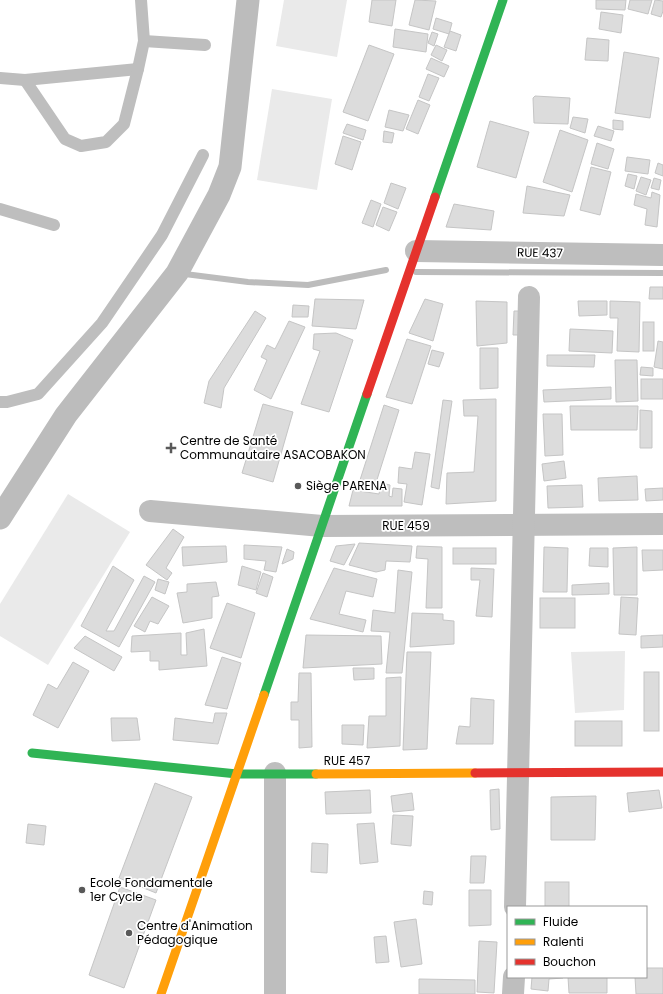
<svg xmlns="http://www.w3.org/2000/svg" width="663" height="994" viewBox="0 0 663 994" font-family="Poppins,sans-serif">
<rect width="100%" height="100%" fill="#fff"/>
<g fill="#eaeaea">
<path d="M284,0H347L337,57L276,46Z"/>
<path d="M272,89L332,99L317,190L257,180Z"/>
<path d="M68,494L130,532L48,665L0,636V604Z"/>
<path d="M625,651L624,710L575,713L571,652Z"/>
</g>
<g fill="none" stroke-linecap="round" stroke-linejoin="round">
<g stroke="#bcbcbc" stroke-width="6">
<path d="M416,272L663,273"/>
<path d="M177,273L248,282L308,285L386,270"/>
</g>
<path stroke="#bcbcbc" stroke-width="23" d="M0,518L66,415L177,273L219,195L230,167L248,0"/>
</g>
<g fill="#dcdcdc" stroke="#c5c5c5">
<path d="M372,0H396L392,26L369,22Z"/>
<path d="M415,0L436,1L429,30L409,25Z"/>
<path d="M596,0H626L625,10L596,9Z"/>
<path d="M630,0H652L648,14L628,9Z"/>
<path d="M655,0L663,1V11L661,17L651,14Z"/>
<path d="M601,12L623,15L621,33L599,29Z"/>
<path d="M436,18L452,23L449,34L433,29Z"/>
<path d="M395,29L428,34L426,52L393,47Z"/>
<path d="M450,31L461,35L456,51L444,47Z"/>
<path d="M432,32L438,34L434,46L428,43Z"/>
<path d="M587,38L609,40L608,61L585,60Z"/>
<path d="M369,45L394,54L368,121L343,112Z"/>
<path d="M436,45L447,50L442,61L431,55Z"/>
<path d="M624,52L659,58L650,118L615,113Z"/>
<path d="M431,58L449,66L444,77L426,69Z"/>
<path d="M428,74L439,78L429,101L419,97Z"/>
<path d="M535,96L570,98L568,124L534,123L533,98Z"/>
<path d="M418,100L430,105L418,134L406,129Z"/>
<path d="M389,110L409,115L403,131L385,127Z"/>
<path d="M573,117L588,119L585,133L570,128Z"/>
<path d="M613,120L623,121V130L613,129Z"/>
<path d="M490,121L529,132L516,178L477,167Z"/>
<path d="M347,124L366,130L363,140L343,133Z"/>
<path d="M598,126L614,131L611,141L594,136Z"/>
<path d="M560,130L588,140L572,192L543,182Z"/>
<path d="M384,131L394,133L392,143L383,142Z"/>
<path d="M343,136L361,142L352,170L335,164Z"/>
<path d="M597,143L614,149L608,169L591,164Z"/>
<path d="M627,157L650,160L648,174L625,171Z"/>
<path d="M658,163L663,165V176L655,173Z"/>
<path d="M591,167L611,172L600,215L580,210Z"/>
<path d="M628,174L637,176L634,189L625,186Z"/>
<path d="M641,177L651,180L646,195L636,191Z"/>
<path d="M654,178L661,180L659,190L651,188Z"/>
<path d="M391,183L406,188L398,209L384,203Z"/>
<path d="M527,186L570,195L564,216L523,213Z"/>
<path d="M652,192L660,195L657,227L645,225L647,209L634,205L636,194L651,198Z"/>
<path d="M371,200L381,204L373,227L362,223Z"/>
<path d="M454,204L494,211L491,230L446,227Z"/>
<path d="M383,207L397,212L389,231L376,225Z"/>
<path d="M650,287H663V299H649Z"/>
<path d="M315,299L364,300L356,329L312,326Z"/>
<path d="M425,299L443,304L433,341L409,333Z"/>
<path d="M476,301L507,302V343L477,346Z"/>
<path d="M578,301H607V315L579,316Z"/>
<path d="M610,301L640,302L639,352L617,351L618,318H610Z"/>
<path d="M293,305L309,306L308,317H292Z"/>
<path d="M255,311L266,318L224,388L221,408L204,403L209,381Z"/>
<path d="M514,311H523L522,335H513Z"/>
<path d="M289,321L305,327L271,399L254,390L267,360L261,357L267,345L275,349Z"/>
<rect x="643" y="322" width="11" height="29"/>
<path d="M570,329L613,331L612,353L569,351Z"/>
<path d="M336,333L353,340L329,412L301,404L320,351L313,349L314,334Z"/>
<path d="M407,339L431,346L412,404L386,397Z"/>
<path d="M658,341L663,342V369L654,367Z"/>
<path d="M480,348H498V388L480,389Z"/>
<path d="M432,350L444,353L439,367L428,364Z"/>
<path d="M547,355H595L594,367L547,366Z"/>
<path d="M615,360H637L638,401L616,402Z"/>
<path d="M641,367L653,368V376L640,375Z"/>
<rect x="641" y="379" width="22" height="20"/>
<path d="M611,387V399L544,402L543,390Z"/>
<path d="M496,399V501L446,504L447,473L474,472L478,416H464L463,400Z"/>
<path d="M443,400L452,401L439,489L431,487Z"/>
<path d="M263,404L293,412L273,482L242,473Z"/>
<path d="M384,405L399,410L375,486L360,480Z"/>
<path d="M570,406H638L637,430H571Z"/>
<path d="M640,410L652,411V448H640Z"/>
<path d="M543,414H562L563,455L545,456Z"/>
<path d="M415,452L430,454L422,505L404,502L407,484L398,483L399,467L412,469Z"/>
<path d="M564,461L566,478L544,481L542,464Z"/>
<path d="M637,476L638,500L599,501L598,478Z"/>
<path d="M381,483L390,485L389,496L392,497L393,488L402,489V506H349L353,490L379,494Z"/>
<path d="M582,485L583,507L548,508L547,486Z"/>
<path d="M663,488V500L646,501L645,489Z"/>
<path d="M173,529L184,537L166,568L172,573L167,580L146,565Z"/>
<path d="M359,543L412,546L410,562L386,561L385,570L376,572L349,565Z"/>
<path d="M355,544L344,565L330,561L336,546Z"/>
<path d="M244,545L282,547L276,572L264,570L266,561L244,559Z"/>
<path d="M226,546L227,562L183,566L182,547Z"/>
<path d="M417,546L442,547V608H426L428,559L416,558Z"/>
<path d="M544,547L568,548L567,592H543Z"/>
<path d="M637,547V595H614L613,548Z"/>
<rect x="453" y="548" width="43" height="16"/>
<path d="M590,548H608V567L589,566Z"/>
<path d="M287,549L294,552L293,559L282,564Z"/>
<path d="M642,550H663V570L643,571Z"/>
<path d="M113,566L134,580L106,631H114L144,576L155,582L119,647L81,626Z"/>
<path d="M242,566L261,572L256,590L238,585Z"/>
<path d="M334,568L377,579L373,597L346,591L339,614L366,620L363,632L310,619Z"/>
<path d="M471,568L494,569L492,617L476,616L480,580H471Z"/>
<path d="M398,570L412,572L402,673H386L390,632L371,631L373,610L395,613Z"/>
<path d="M263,573L273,577L267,597L256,593Z"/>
<path d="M158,579L169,582L165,594L155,590Z"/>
<path d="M216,582L219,596L212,597V618L183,623L177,593L187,592V584Z"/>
<path d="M609,583V594L572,595V585Z"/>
<path d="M152,597L169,606L158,624L150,621L145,632L134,626Z"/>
<path d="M621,597L638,598L636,635L619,634Z"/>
<rect x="540" y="598" width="35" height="30"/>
<path d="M227,603L255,613L241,658L210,648Z"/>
<path d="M412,613L443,614V620L454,621V644L410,647Z"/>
<path d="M204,629L207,666L159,670V661H150V651L131,652L132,636L181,633V655H187L186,633Z"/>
<path d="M306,635L381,636L382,664L303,668Z"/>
<path d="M663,635V647L641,648V636Z"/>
<path d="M85,636L122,657L114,671L74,648Z"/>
<path d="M407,652H431L427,749L403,750Z"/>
<path d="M222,657L241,663L227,709L205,705Z"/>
<path d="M73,662L89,671L58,728L33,715L48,684L57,689Z"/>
<path d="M353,668H374V679L354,680Z"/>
<rect x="644" y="672" width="15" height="59"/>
<path d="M299,673H311L312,747L299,748V720H291V702H298Z"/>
<path d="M401,677L400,746L367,748L369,716H386V678Z"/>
<path d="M471,698L494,700L493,744H456L459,726L470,727Z"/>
<path d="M215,713H227L218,744L173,740L175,718L213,723Z"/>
<path d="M111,718H137L140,740L112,741Z"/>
<rect x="575" y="721" width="47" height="25"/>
<path d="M342,725H364L363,745L342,744Z"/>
<path d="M155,783L192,797L156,893L119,878Z"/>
<path d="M499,789L500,829L491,830L490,790Z"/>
<path d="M370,790L371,813L326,814L325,792Z"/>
<path d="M659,790L662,808L629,812L627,793Z"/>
<path d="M412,793L414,810L393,812L391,796Z"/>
<path d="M596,796L595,840H551V797Z"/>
<path d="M393,815L413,816L411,846L391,844Z"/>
<path d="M374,823L378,862L360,864L357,824Z"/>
<path d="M28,824L46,826L44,845L26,843Z"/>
<path d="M312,843L328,844L327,873L311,872Z"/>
<path d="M471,856H486L484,883H470Z"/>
<rect x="545" y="882" width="24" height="25"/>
<path d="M120,887L156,900L124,988L89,975Z"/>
<path d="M469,890H491V925L469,926Z"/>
<path d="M424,891L433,892L432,905L423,904Z"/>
<path d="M416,919L422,964L401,967L394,922Z"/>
<path d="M386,936L389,962L376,963L374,937Z"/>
<path d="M479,941L497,942L494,993L477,992Z"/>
<path d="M646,968H663V994H636L635,977H646Z"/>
<path d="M532,977H563V978L549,979L548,991L531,989Z"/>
<path d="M568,977H607V993H569Z"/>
<path d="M419,979L475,980V994H419Z"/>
</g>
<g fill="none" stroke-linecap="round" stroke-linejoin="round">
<g stroke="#bebebe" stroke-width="12">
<path d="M144,41L205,45"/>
<path d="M0,78L25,80L138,69"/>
<path d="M25,80L65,139L81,146L106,142L124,124L138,69L144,41L141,0"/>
<path d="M0,209L54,225"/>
<path d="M0,402H7L38,394L102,323L162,235L203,155"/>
</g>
<g stroke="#bebebe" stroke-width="22">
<path d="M416,251L663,255"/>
<path d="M150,511L322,526L663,524"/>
<path d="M515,907L529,297"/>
<path d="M275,994V773"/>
<path d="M513,994L514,977"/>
</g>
<g stroke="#30b455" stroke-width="9">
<path d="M435,197L503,0"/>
<path d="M264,695L367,394"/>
<path d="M32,753L237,774H316"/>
</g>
<g stroke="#ff9f0a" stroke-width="9">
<path d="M316,774L475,773"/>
<path d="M161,994L264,695"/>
</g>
<g stroke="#e5322d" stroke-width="9">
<path d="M367,394L435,197"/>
<path d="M475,773L663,772"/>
</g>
</g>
<g fill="#595959" stroke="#fff" stroke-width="1.5">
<path d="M169 442h4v4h4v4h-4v4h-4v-4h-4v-4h4z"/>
<circle cx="298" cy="486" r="4"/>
<circle cx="82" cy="890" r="4"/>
<circle cx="129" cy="933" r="4"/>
</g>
<g text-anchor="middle" stroke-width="3.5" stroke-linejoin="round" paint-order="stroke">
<g font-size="12" fill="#000" stroke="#fff">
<text transform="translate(540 253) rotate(1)" y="4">RUE 437</text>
<text x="406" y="530">RUE 459</text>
<text x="347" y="765">RUE 457</text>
</g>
<g font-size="12" fill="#000" stroke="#fff" text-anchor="start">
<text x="180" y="445">Centre de Santé<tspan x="180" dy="14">Communautaire ASACOBAKON</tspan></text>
<text x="306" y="490">Siège PARENA</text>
<text x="90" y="887">Ecole Fondamentale<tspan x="90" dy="14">1er Cycle</tspan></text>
<text x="137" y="930">Centre d'Animation<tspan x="137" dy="14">Pédagogique</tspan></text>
</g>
</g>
<rect x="507" y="906" width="140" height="72" fill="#ffffff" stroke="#999999"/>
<rect x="515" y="919" width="20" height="6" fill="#30b455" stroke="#999999"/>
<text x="543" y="926" font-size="12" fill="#000000">Fluide</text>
<rect x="515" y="939" width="20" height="6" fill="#ff9f0a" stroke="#999999"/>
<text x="543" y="946" font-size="12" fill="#000000">Ralenti</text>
<rect x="515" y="959" width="20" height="6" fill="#e5322d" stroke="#999999"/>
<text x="543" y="966" font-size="12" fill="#000000">Bouchon</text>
</svg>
